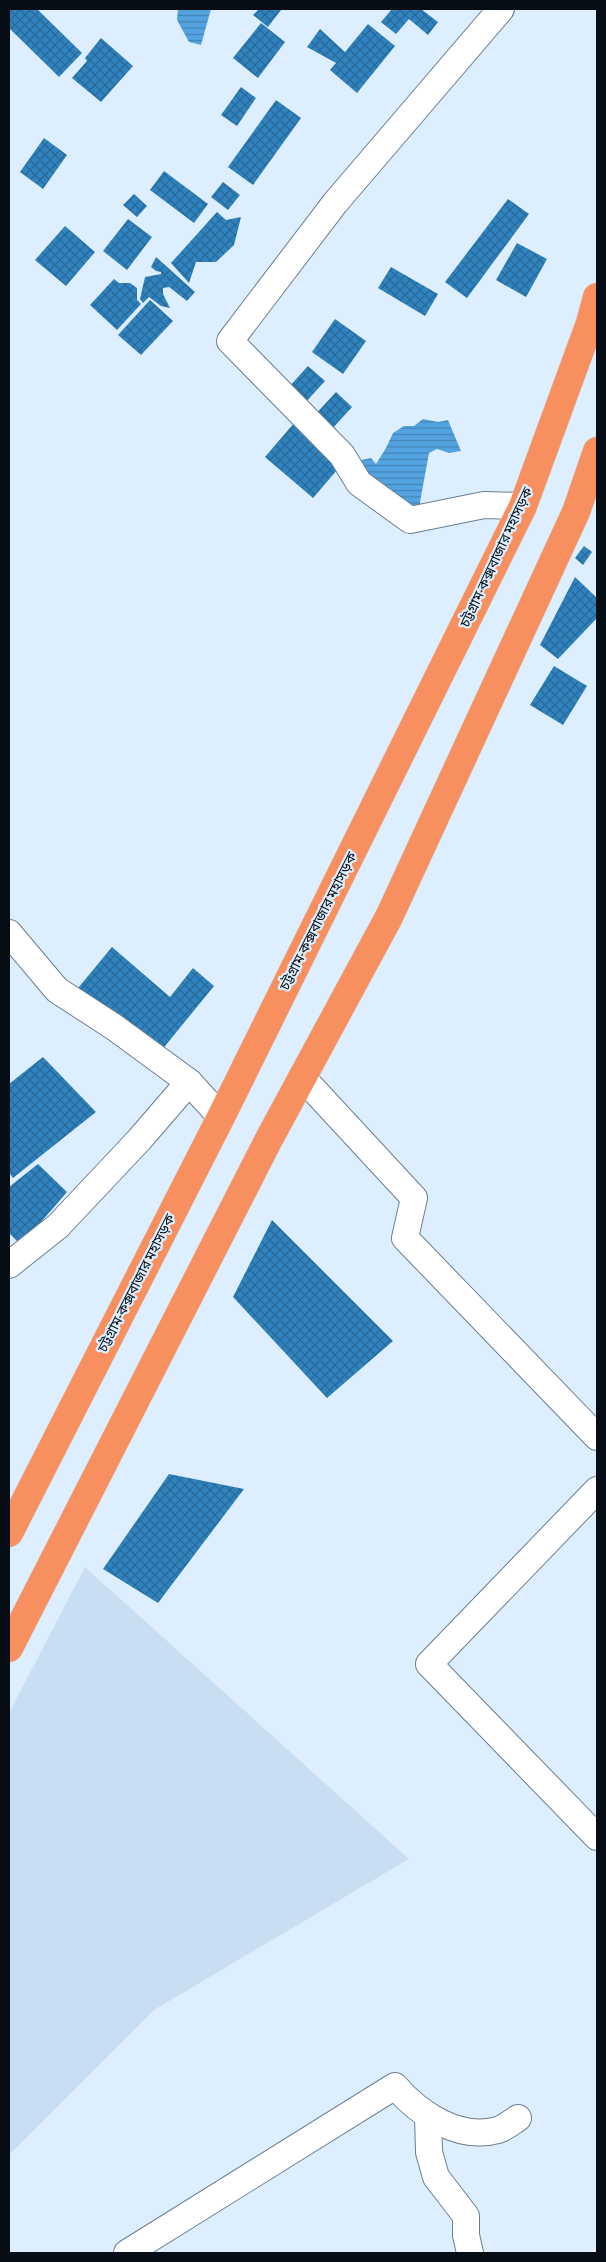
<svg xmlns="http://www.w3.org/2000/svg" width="606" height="2262" viewBox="0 0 606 2262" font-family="'Asap Condensed','Noto Sans Bengali',sans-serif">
  <defs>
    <pattern id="water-rules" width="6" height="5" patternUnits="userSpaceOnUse" patternTransform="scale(1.25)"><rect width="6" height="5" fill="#53a3e0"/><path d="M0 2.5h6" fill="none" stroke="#4383b4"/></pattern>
    <pattern id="building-cross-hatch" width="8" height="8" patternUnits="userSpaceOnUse" patternTransform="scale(1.25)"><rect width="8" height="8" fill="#3083be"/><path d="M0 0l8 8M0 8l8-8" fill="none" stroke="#276a99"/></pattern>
  </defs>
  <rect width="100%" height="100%" fill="#ddefff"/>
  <path fill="#c8dff3" d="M 85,1567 L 409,1859 L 154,2010 L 9,2155 L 9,1713 Z"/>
  <g fill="url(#water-rules)">
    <path d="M 178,9 L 211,9 L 201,45 L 189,42 L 177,20 Z"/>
    <path d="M 423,419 L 438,422 L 448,420 L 461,451 L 449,453 L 437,449 L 429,453 L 420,502 L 422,511 L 405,512 L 352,462 L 371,458 L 376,464 L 386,448 L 393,433 L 404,426 L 414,426 Z"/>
  </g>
  <g fill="url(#building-cross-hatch)">
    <path d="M 9,9 L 37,9 L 82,53 L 59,77 L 9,28 Z"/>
    <path d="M 259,9 L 279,9 L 281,10 L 268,27 L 253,15 Z"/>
    <path d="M 392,9 L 421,9 L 438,22 L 428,35 L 409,19 L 396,34 L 381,22 Z"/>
    <path d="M 261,23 L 285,42 L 258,78 L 233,58 Z"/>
    <path d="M 368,24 L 395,46 L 357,93 L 330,70 L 336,63 L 307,47 L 320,29 L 345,52 Z"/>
    <path d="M 101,38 L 133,66 L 101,102 L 72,78 L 87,61 L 85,58 Z"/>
    <path d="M 241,87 L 256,98 L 237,126 L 221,115 Z"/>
    <path d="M 276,100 L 301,118 L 253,185 L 228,167 Z"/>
    <path d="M 44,138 L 67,155 L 43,189 L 20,172 Z"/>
    <path d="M 164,171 L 208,204 L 194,223 L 150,190 Z"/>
    <path d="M 223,182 L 240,195 L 228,210 L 211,197 Z"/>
    <path d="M 134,194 L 147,206 L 137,217 L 123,205 Z"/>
    <path d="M 508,199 L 529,214 L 467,298 L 445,282 Z"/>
    <path d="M 217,212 L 226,220 L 241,217 L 234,245 L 216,262 L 196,262 L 189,283 L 171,263 Z"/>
    <path d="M 128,219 L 152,237 L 127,270 L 103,251 Z"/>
    <path d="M 65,226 L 95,252 L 66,286 L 35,260 Z"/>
    <path d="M 517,243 L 547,259 L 526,297 L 496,280 Z"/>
    <path d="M 156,257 L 195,292 L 187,301 L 169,287 L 163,288 L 163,294 L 170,308 L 161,306 L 149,297 L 143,303 L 140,299 L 145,277 L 161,274 L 161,272 L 156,271 L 151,267 Z"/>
    <path d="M 391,267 L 438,294 L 425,316 L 378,288 Z"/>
    <path d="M 114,279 L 119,283 L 130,283 L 137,288 L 137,300 L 141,304 L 117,330 L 90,305 Z"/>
    <path d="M 150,300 L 173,321 L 141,355 L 118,335 Z"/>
    <path d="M 335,319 L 366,341 L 343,374 L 312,352 Z"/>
    <path d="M 308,366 L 325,381 L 305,403 L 288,388 Z"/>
    <path d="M 336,392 L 352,407 L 330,431 L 313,417 Z"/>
    <path d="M 295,422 L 343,463 L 313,498 L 265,457 Z"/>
    <path d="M 584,546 L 592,552 L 583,565 L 575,558 Z"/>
    <path d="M 575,577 L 597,598 L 597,618 L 558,659 L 540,645 Z"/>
    <path d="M 554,666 L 587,686 L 563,725 L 530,705 Z"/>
    <path d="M 112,947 L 170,997 L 193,968 L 214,986 L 161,1051 L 74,993 Z"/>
    <path d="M 43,1057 L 96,1112 L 13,1178 L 9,1173 L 9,1084 Z"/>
    <path d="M 38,1164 L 67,1192 L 21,1245 L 9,1233 L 9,1187 Z"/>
    <path d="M 272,1220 L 393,1341 L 327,1398 L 233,1297 Z"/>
    <path d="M 169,1474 L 244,1489 L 158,1603 L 103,1569 Z"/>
  </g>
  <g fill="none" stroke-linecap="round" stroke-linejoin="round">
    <defs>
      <g id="street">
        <path d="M 501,9 L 335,203 L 230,341 L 342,455 L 359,483 L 410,520 L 484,505 L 523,506"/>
        <path d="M 9,933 L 57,990 L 114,1027 L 189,1082 L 221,1117"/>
        <path d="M 302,1077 L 414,1198 L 405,1238 L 597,1437"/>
        <path d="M 9,1265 L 58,1226 L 139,1140 L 189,1082"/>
        <path d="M 597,1490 L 429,1664 L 597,1837"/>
        <path d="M 428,2115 L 429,2152 L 436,2177 L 466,2216 L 466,2235 L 470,2253"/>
        <path d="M 127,2253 L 395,2086 C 419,2114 459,2141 498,2130 C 505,2128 512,2122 518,2118"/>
      </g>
      <g id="highway">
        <path d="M 9,1533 L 221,1117 L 523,506 L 590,323 L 597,297"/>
        <path d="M 9,1648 L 269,1139 L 389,917 L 576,512 L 597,451"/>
      </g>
    </defs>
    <use href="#street" stroke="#6a7f90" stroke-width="28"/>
    <use href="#highway" stroke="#d2d3d5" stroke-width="29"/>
    <use href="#street" stroke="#fff" stroke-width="26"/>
    <use href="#highway" stroke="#f88f5f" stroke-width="28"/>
  </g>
  <g text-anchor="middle" stroke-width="4.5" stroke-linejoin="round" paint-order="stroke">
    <g font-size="14" fill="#060d14" stroke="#ddefff">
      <text transform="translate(496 557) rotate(-65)" y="5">চট্টগ্রাম-কক্সবাজার মহাসড়ক</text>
      <text transform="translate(318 921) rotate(-63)" y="5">চট্টগ্রাম-কক্সবাজার মহাসড়ক</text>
      <text transform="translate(136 1283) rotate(-63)" y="5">চট্টগ্রাম-কক্সবাজার মহাসড়ক</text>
    </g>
  </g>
  <rect width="606" height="2262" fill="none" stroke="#060d14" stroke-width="20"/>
</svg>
